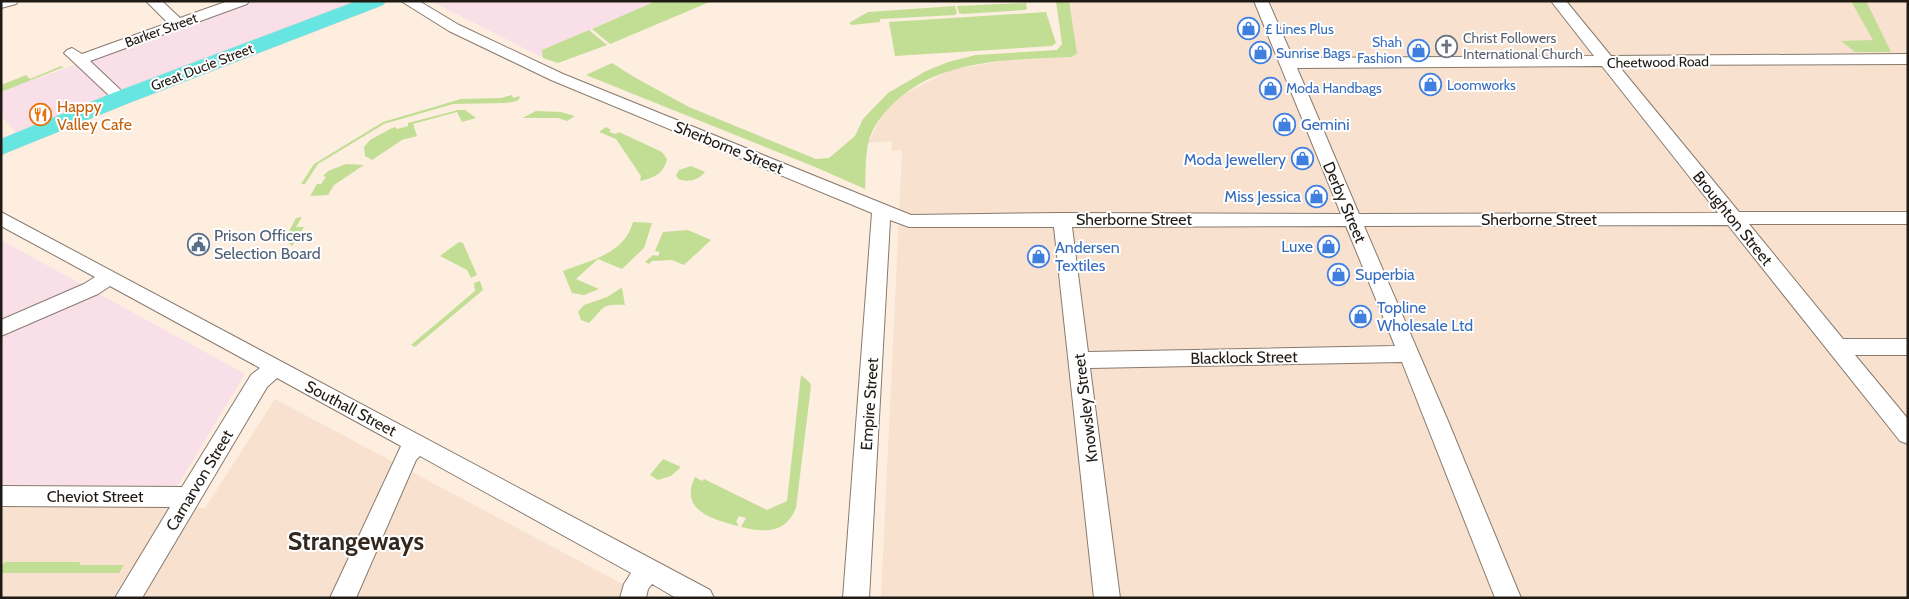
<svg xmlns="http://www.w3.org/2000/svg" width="1909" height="599" viewBox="0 0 1909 599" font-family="Cabin,sans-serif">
  <rect width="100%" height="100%" fill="#feeee0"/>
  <g fill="#f9dfe7">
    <path d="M 254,1 L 362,1 L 17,134 L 1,116 L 1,91 Z"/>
    <path d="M 431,1 L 656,1 L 543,50 L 543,58 Z"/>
    <path d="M 1,240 L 245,374 L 177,487 L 1,487 Z"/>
  </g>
  <g fill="#f8e2cf">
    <path d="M 1069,1 L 1908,1 L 1908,598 L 881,598 L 902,150 L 891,151 L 892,141 L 868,143 L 882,115 L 900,96 L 951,70 L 1009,60 L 1072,57 Z"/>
    <path d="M 275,399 L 649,598 L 1,598 L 1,505 L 205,508 Z"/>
  </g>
  <g fill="#c1de94">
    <path d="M 656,1 L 712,1 L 610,44 L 592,29 Z"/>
    <path d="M 1056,1 L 1069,1 L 1077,53 L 1072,57 C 1009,60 936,58 889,108 C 880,117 871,130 868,144 C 865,158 866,175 865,189 L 820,169 L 586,75 L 612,63 L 634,77 L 689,107 L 816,159 L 829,158 L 855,136 L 863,119 L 888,93 L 926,71 L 948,62 L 976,55 L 1057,50 L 1062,44 Z"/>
    <path d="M 1851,1 L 1866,1 L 1891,52 L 1855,52 L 1841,41 L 1873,40 Z"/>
    <path d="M 1026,3 L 1027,9 L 1025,10 L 963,14 L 959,13 L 957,6 Z"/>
    <path d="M 955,6 L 957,13 L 955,15 L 880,19 L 880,22 L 852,25 L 849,23 L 868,12 Z"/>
    <path d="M 1046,12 L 1056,43 L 1052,46 L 895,56 L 889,22 Z"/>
    <path d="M 589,30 L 607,45 L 558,63 L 543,58 L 542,50 Z"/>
    <path d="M 61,66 L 64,67 L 1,92 L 1,85 L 26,75 L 30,79 Z"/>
    <path d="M 512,95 L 513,98 L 519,96 L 520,98 L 517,101 L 506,103 L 453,104 L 384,124 L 318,164 L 305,184 L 301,184 L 314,164 L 383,122 L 461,99 L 501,98 Z"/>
    <path d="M 458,110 L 465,110 L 476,118 L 462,122 L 457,112 L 413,124 L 417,136 L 402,140 L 372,160 L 365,156 L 364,147 L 370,140 L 390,129 L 395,127 L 397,129 L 408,126 L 408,123 Z"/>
    <path d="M 536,111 L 561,112 L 575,116 L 567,121 L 558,118 L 522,118 Z"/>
    <path d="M 606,127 L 611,130 L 609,132 L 616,134 L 619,132 L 662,152 L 667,159 C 664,174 653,178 640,181 L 641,176 L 616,139 L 599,132 Z"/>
    <path d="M 346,164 L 364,165 L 334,185 L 328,195 L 310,196 L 317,184 L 321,184 L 326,177 L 323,176 L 328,171 Z"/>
    <path d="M 691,166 L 705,172 C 698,180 689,183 678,179 L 676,175 L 679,170 Z"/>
    <path d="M 302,217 L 296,227 L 304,227 L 292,246 L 285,239 L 296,218 Z"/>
    <path d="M 633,222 L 652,223 L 644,248 L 622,269 L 598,259 L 576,279 L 599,289 L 584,295 L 572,293 L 563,271 C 590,260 624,255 633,222 Z"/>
    <path d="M 688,230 L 711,240 L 684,265 L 672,260 L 652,261 L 649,264 L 645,262 L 653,255 L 658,256 L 660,252 L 655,251 L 663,232 Z"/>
    <path d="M 459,242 L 463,243 L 477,275 L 471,278 L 467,270 L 440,256 Z"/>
    <path d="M 480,281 L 483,290 L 415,347 L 411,345 L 475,291 L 474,283 Z"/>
    <path d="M 621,288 L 622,288 L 625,305 C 599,304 605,308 589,323 L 581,320 L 578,312 L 584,305 L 607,297 Z"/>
    <path d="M 801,375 L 810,383 L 811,386 L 796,508 C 786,533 765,533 741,527 L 746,518 L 739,516 L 736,522 L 738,524 L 738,526 C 711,519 679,510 695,477 L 702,481 L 704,479 L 767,510 L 787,501 Z"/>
    <path d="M 663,459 L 681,467 L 671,476 L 658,480 L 650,475 Z"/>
    <path d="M 5,562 L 81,562 L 79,565 L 124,565 L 119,573 L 1,573 L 1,567 Z"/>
  </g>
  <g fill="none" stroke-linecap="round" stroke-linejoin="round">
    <defs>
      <g id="minor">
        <path d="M 1,1 L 18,1 L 16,4 L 1,8 Z"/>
        <path d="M 146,1 L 162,1 L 180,18 L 228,1 L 249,1 L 247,4 L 90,61 L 129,98 L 127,101 L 115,101 L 64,53 L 67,50 L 72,48 L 82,54 L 168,23 Z"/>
        <path d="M 401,1 L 419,1 L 459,25 L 563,74 L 911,215 L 1062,213 L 1341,214 L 1254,1 L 1268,1 L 1293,58 L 1594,56 L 1551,1 L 1566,1 L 1611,56 L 1908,54 L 1908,64 L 1618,65 L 1739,212 L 1908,212 L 1908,224 L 1749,224 L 1843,339 L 1908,339 L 1908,355 L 1855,355 L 1908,419 L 1908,444 L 1900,441 L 1728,225 L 1364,226 L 1448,421 L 1521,598 L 1495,598 L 1402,362 L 1090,368 L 1120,598 L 1094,598 L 1054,227 L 909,227 L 890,220 L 869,598 L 843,598 L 872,213 L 551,80 L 449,31 ZM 1602,66 L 1718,213 L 1359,214 L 1297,68 ZM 1346,226 L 1395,346 L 1088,352 L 1072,227 Z"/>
        <path d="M 1,212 L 710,590 L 714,598 L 676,598 L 652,584 L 648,589 L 646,598 L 620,598 L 624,584 L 631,573 L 420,456 L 416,460 L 356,598 L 330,598 L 401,446 L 277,378 L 267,387 L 142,598 L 115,598 L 170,507 L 1,506 L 1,486 L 182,487 L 251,375 L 260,368 L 110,286 L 98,294 L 1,336 L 1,320 L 84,284 L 95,277 L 1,226 Z"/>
      </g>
      <path id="highway" d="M 357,1 L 386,1 L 383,5 L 129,103 L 1,155 L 1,139 L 113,93 Z"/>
    </defs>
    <use href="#minor" stroke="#887a6e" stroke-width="2"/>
    <use href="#highway" stroke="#d7d6d5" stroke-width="1"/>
    <use href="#minor" fill="#fff" fill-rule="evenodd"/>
    <use href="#highway" fill="#67e6e1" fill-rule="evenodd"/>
  </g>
  <defs>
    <symbol id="shop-ring" viewBox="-11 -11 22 22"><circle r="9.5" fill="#fff" stroke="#3f7fe0" stroke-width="1.5"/><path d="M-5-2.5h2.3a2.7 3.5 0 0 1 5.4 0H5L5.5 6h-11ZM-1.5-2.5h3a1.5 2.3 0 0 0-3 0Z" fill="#3f7fe0"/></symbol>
    <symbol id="church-ring" viewBox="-11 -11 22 22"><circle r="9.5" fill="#fff" stroke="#6b7280" stroke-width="1.5"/><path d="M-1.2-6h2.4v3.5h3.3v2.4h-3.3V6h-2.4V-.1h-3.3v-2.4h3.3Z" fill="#6b7280"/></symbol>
    <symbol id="restaurant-ring" viewBox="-11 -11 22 22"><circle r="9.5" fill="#fff" stroke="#e8710a" stroke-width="1.5"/><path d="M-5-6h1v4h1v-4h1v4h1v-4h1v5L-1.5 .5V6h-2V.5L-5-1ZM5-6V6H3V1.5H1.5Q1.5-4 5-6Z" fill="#e8710a"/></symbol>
    <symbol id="civic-ring" viewBox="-11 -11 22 22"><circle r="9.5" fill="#fff" stroke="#5c6f8a" stroke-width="1.5"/><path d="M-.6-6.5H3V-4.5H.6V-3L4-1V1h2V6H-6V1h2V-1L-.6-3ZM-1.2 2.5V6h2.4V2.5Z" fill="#5c6f8a"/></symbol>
  </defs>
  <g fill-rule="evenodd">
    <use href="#shop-ring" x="1236" y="16" width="25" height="25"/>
    <use href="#church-ring" x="1434" y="34" width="25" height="25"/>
    <use href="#shop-ring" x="1406" y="38" width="25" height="25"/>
    <use href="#shop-ring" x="1248" y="40" width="25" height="25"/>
    <use href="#shop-ring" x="1418" y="72" width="25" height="25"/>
    <use href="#shop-ring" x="1258" y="76" width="25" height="25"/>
    <use href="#restaurant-ring" x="28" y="102" width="25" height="25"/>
    <use href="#shop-ring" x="1272" y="112" width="25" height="25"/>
    <use href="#shop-ring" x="1290" y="146" width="25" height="25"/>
    <use href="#shop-ring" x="1304" y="184" width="25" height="25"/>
    <use href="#civic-ring" x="186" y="232" width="25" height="25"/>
    <use href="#shop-ring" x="1316" y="234" width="25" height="25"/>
    <use href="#shop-ring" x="1026" y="244" width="25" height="25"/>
    <use href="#shop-ring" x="1326" y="262" width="25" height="25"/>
    <use href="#shop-ring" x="1348" y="304" width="25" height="25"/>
  </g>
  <g text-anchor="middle" stroke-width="4" stroke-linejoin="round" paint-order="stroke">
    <g font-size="14" fill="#366cbe" stroke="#fff" text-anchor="start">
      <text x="1265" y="34">£ Lines Plus</text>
      <text x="1402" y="47" text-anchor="end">Shah<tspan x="1402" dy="16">Fashion</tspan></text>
      <text x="1276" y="58">Sunrise Bags</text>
      <text x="1447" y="90">Loomworks</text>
      <text x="1286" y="93">Moda Handbags</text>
    </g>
    <g font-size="14" fill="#201a15" stroke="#fff">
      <text transform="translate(161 30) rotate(-20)" y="5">Barker Street</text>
      <text transform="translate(1658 62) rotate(-1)" y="5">Cheetwood Road</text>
      <text transform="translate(202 67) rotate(-21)" y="5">Great Ducie Street</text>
    </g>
    <g font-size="14" fill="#5b616d" stroke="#fff" text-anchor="start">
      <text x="1463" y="43">Christ Followers<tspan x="1463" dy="16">International Church</tspan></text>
    </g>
    <g font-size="16" fill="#c56008" stroke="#fff" text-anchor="start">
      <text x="57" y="112">Happy<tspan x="57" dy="18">Valley Cafe</tspan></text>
    </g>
    <g font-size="16" fill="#366cbe" stroke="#fff" text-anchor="start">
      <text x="1301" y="130">Gemini</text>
      <text x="1286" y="165" text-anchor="end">Moda Jewellery</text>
      <text x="1301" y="202" text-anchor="end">Miss Jessica</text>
      <text x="1313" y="252" text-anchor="end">Luxe</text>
      <text x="1055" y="253">Andersen<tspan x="1055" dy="18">Textiles</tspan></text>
      <text x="1355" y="280">Superbia</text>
      <text x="1377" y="313">Topline<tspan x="1377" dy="18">Wholesale Ltd</tspan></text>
    </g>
    <g font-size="16" fill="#201a15" stroke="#fff">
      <text transform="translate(729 147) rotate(22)" y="6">Sherborne Street</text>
      <text transform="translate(1345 202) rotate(67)" y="6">Derby Street</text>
      <text transform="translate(1733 218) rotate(51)" y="6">Broughton Street</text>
      <text x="1134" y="225">Sherborne Street</text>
      <text x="1539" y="225">Sherborne Street</text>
      <text transform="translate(1244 357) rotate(-1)" y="6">Blacklock Street</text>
      <text transform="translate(869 404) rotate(-86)" y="6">Empire Street</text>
      <text transform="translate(351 408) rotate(28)" y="6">Southall Street</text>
      <text transform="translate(1085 408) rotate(-97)" y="6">Knowsley Street</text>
      <text transform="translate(199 480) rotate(-59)" y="6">Carnarvon Street</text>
      <text x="95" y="502">Cheviot Street</text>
    </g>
    <g font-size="16" fill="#4e5e75" stroke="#fff" text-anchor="start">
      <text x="214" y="241">Prison Officers<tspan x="214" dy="18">Selection Board</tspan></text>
    </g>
    <g font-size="25" font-weight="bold" fill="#34281e" stroke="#fff">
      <text x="356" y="550">Strangeways</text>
    </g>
  </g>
  <rect width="1909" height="599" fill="none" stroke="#201a15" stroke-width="5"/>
</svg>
